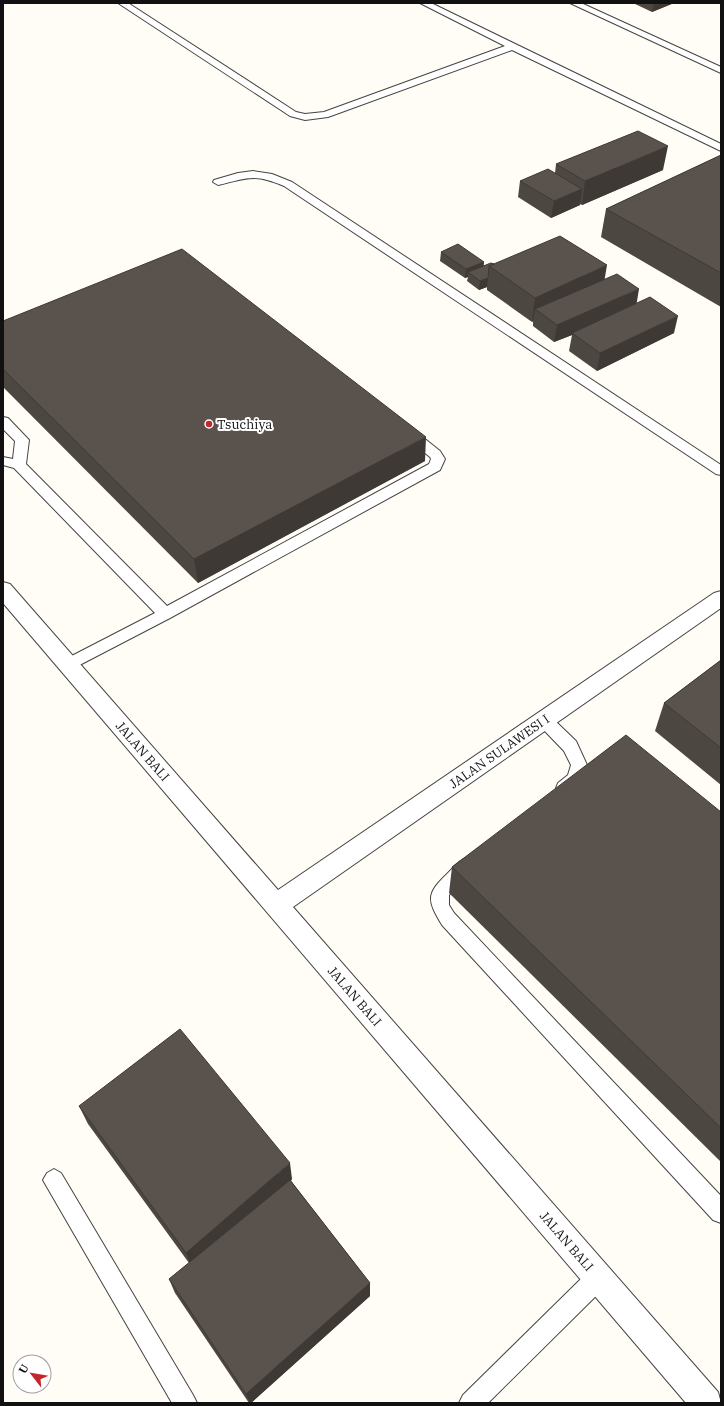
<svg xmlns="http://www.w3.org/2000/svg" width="724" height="1406" viewBox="0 0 724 1406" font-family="'IBM Plex Serif',serif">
  <rect width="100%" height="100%" fill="#fffdf5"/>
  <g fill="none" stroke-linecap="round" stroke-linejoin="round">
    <defs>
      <g id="lane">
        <path d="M 118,3 L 128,3 L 296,112 L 305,114 L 324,112 L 505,46 L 420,3 L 431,3 L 721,144 L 721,151 L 512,50 L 328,117 L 305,120 L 290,116 Z"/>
        <path d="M 570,3 L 581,3 L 721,67 L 721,73 Z"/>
        <path d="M 253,171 L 272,174 L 292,182 L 721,465 L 721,475 L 716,474 L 284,186 C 254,173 248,178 218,185 L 213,182 L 214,180 L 238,173 Z"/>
        <path d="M 3,417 L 8,418 L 29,440 L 26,464 L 167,606 L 429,464 L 431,459 L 430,457 L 405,437 L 403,434 L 405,431 L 410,430 L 415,431 L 440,451 L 445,459 L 440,470 L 170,618 L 68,671 L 62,669 L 60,665 L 62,661 L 155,613 L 14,468 L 3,465 L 3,457 L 13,459 L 15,441 L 3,429 Z"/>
        <path d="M 544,714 L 550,716 L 576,741 L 587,765 C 584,779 576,799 558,793 L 556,788 L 558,783 L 568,775 L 571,765 L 564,751 L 538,724 L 536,720 L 538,716 Z"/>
        <path d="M 466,858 L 472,861 L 475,866 L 472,871 L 449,895 L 449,905 L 454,913 L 721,1196 L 721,1223 L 713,1220 L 442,925 C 427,900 426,894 447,874 C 453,868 458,861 466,858 Z"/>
        <path d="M 54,1169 L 61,1173 L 193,1395 L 197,1403 L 172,1403 L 47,1187 L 43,1180 L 47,1173 Z"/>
        <path d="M 598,1267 L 606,1270 L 609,1278 L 606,1286 L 488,1403 L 459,1403 L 463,1395 L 590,1270 Z"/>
      </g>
      <path id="street" d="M 3,582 L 10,584 L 278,890 L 714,593 L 721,591 L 721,608 L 293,907 L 718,1392 L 721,1403 L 686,1403 L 3,603 Z"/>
    </defs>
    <use href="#lane" stroke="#444" stroke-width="2"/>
    <use href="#street" stroke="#444" stroke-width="2"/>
    <use href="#lane" fill="#fff" fill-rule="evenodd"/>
    <use href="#street" fill="#fff" fill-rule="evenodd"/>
  </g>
  <g fill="#4d4742">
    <path d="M 633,3 L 674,3 L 652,12 Z"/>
    <path d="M 721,155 L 721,307 L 601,237 L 606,209 Z"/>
    <path d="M 556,164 L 663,170 L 582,205 L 580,204 L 580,205 L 551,218 L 518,197 L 520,181 L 555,173 Z"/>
    <path d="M 441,252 L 484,262 L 483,266 L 494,264 L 604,279 L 674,333 L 597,371 L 569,351 L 572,335 L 554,342 L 533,326 L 533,321 L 532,322 L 487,290 L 487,287 L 479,290 L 467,281 L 468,277 L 465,278 L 440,261 Z"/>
    <path d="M 3,321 L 425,461 L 198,583 L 3,387 Z"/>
    <path d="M 721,660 L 721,785 L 655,731 L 664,703 Z"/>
    <path d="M 721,812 L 721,1162 L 449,893 L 452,867 Z"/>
    <path d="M 79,1106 L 292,1179 L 291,1181 L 370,1283 L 370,1296 L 251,1403 L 249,1403 L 175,1293 L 169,1279 L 189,1263 L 88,1124 Z"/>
  </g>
  <g fill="#3f3936">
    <path d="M 654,3 L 674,3 L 652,12 Z"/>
    <path d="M 668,146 L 663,170 L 582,205 L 585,181 Z"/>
    <path d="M 582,189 L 580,205 L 551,218 L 554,201 Z"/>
    <path d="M 484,262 L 483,271 L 468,272 L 468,277 L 465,278 L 466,269 Z"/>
    <path d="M 607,265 L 603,289 L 535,309 L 533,321 L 532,322 L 535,298 Z"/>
    <path d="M 488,278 L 487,287 L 479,290 L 480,281 Z"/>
    <path d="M 639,289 L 636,307 L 572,333 L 572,335 L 554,342 L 557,325 Z"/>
    <path d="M 678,316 L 674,333 L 597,371 L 600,353 Z"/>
    <path d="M 426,437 L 425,461 L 198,583 L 194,559 Z"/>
    <path d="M 290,1163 L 292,1179 L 192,1267 L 186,1253 Z"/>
    <path d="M 370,1283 L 370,1296 L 251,1403 L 250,1403 L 246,1394 Z"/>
  </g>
  <g fill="#5a524d" stroke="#3f3936">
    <path d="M 638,131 L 668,146 L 585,181 L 556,164 Z"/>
    <path d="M 721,155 L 721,273 L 606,209 Z"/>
    <path d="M 548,169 L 582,189 L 554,201 L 520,181 Z"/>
    <path d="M 560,236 L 607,265 L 535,298 L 489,266 Z"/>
    <path d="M 458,244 L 484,262 L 466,269 L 441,252 Z"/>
    <path d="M 182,249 L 426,437 L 194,559 L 3,369 L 3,321 Z"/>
    <path d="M 491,263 L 494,264 L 489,266 L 488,278 L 480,281 L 468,272 Z"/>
    <path d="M 617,274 L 639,289 L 557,325 L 535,309 Z"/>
    <path d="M 650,297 L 678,316 L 600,353 L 572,333 Z"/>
    <path d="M 721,660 L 721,748 L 664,703 Z"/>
    <path d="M 626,735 L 721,812 L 721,1128 L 452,867 Z"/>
    <path d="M 180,1029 L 290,1163 L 186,1253 L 79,1106 Z"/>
    <path d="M 290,1180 L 370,1283 L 246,1394 L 169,1279 Z"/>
  </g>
  <circle fill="#c4262e" stroke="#fff" stroke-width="1.5" cx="209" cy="424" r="4"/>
  <g text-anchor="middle" stroke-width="4" stroke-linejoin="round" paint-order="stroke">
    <g font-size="13" fill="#111" stroke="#fff" text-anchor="start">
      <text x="217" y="429">Tsuchiya</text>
    </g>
    <g font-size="13" fill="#111" stroke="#fff">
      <text transform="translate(143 751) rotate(49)" y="5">JALAN BALI</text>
      <text transform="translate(499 751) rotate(-35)" y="5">JALAN SULAWESI I</text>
      <text transform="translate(355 996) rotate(49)" y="5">JALAN BALI</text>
      <text transform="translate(567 1241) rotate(49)" y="5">JALAN BALI</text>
    </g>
  </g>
  <rect width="724" height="1406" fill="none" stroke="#111111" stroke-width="8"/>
  <g transform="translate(32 1374) rotate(301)"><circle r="19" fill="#ffffff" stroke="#a0a0a0"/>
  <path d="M0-3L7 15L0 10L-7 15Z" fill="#c4262e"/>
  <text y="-6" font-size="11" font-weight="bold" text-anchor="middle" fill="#111111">U</text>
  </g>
</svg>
